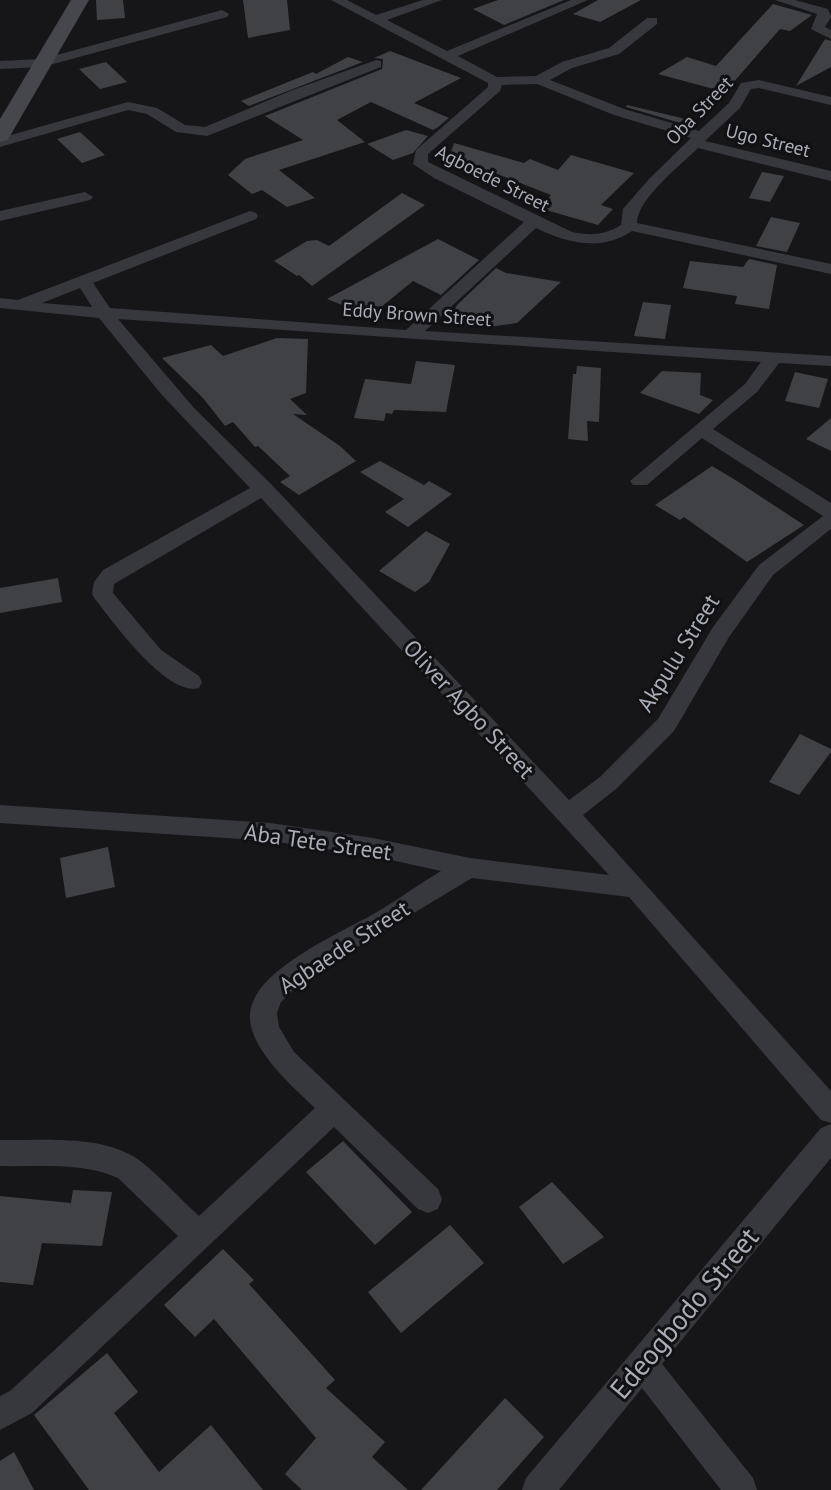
<svg xmlns="http://www.w3.org/2000/svg" width="831" height="1490" viewBox="0 0 831 1490" font-family="'PT Sans',sans-serif">
  <rect width="100%" height="100%" fill="#161618"/>
  <g fill="#404145">
    <path d="M 96,0 L 123,0 L 125,18 L 97,20 Z"/>
    <path d="M 243,0 L 287,0 L 290,30 L 248,38 Z"/>
    <path d="M 498,0 L 564,0 L 504,25 L 473,9 Z"/>
    <path d="M 598,0 L 641,0 L 600,22 L 573,14 Z"/>
    <path d="M 773,4 L 812,15 L 790,31 L 780,29 L 725,92 L 658,74 L 687,57 L 716,66 Z"/>
    <path d="M 825,39 L 831,41 L 831,67 L 796,86 Z"/>
    <path d="M 390,51 L 461,78 L 414,103 L 449,118 L 438,127 L 433,130 L 371,102 L 337,120 L 365,142 L 279,170 L 315,198 L 287,207 L 262,190 L 252,194 L 228,175 L 245,159 L 303,140 L 265,116 L 382,69 L 383,59 L 374,58 Z"/>
    <path d="M 348,57 L 363,62 L 249,106 L 241,101 L 313,72 L 316,74 Z"/>
    <path d="M 106,62 L 127,82 L 100,89 L 79,69 Z"/>
    <path d="M 627,105 L 698,122 L 694,127 L 626,107 Z"/>
    <path d="M 406,130 L 428,136 L 413,153 L 393,160 L 367,144 Z"/>
    <path d="M 80,132 L 105,155 L 82,163 L 57,139 Z"/>
    <path d="M 454,143 L 524,163 L 530,159 L 558,170 L 571,155 L 634,173 L 601,205 L 613,209 L 598,225 L 539,208 L 551,195 L 484,169 L 481,171 L 450,162 L 457,158 L 450,155 Z"/>
    <path d="M 762,172 L 784,176 L 770,202 L 749,198 Z"/>
    <path d="M 402,193 L 425,205 L 312,286 L 299,275 L 297,276 L 274,261 L 307,241 L 317,240 L 329,246 Z"/>
    <path d="M 771,217 L 800,223 L 787,252 L 756,246 Z"/>
    <path d="M 438,239 L 479,260 L 441,295 L 413,281 L 370,316 L 327,299 Z"/>
    <path d="M 749,259 L 777,265 L 769,309 L 735,304 L 737,296 L 683,288 L 690,261 L 743,267 Z"/>
    <path d="M 496,268 L 506,273 L 561,282 L 517,323 L 488,327 L 474,321 L 467,327 L 451,317 L 457,305 Z"/>
    <path d="M 643,302 L 671,305 L 665,339 L 634,336 Z"/>
    <path d="M 277,338 L 308,339 L 306,393 L 290,399 L 307,415 L 293,414 L 340,446 L 356,461 L 299,495 L 280,482 L 290,476 L 258,446 L 255,447 L 233,422 L 225,426 L 203,398 L 162,358 L 211,345 L 223,356 Z"/>
    <path d="M 416,361 L 455,365 L 446,412 L 394,410 L 392,414 L 386,413 L 384,421 L 354,418 L 365,379 L 411,384 Z"/>
    <path d="M 577,366 L 601,368 L 599,422 L 587,421 L 588,441 L 568,439 L 573,374 L 576,374 Z"/>
    <path d="M 662,371 L 701,373 L 700,395 L 713,400 L 699,414 L 640,393 Z"/>
    <path d="M 795,372 L 828,379 L 819,408 L 785,401 Z"/>
    <path d="M 831,418 L 831,451 L 806,439 Z"/>
    <path d="M 380,461 L 424,485 L 429,481 L 452,494 L 408,527 L 385,512 L 404,499 L 360,472 Z"/>
    <path d="M 712,466 L 737,481 L 804,525 L 747,562 L 684,517 L 680,520 L 655,505 Z"/>
    <path d="M 426,531 L 450,544 L 429,582 L 415,592 L 379,571 Z"/>
    <path d="M 58,578 L 62,602 L 0,613 L 0,588 Z"/>
    <path d="M 800,734 L 831,749 L 831,752 L 799,795 L 769,782 Z"/>
    <path d="M 108,847 L 115,887 L 66,898 L 60,858 Z"/>
    <path d="M 343,1141 L 412,1212 L 375,1245 L 306,1172 Z"/>
    <path d="M 552,1182 L 604,1237 L 563,1264 L 519,1207 Z"/>
    <path d="M 73,1190 L 112,1192 L 102,1246 L 42,1243 L 33,1285 L 0,1282 L 0,1196 L 71,1203 Z"/>
    <path d="M 450,1225 L 484,1263 L 401,1333 L 368,1292 Z"/>
    <path d="M 223,1249 L 254,1280 L 249,1284 L 335,1380 L 326,1388 L 385,1442 L 372,1457 L 408,1490 L 302,1490 L 285,1474 L 316,1438 L 214,1319 L 195,1337 L 164,1305 Z"/>
    <path d="M 107,1353 L 138,1392 L 114,1413 L 159,1472 L 211,1425 L 263,1490 L 89,1490 L 34,1415 Z"/>
    <path d="M 505,1398 L 544,1437 L 497,1490 L 421,1490 Z"/>
    <path d="M 14,1452 L 34,1490 L 0,1490 L 0,1461 Z"/>
  </g>
  <g fill="none" stroke-linecap="round" stroke-linejoin="round">
    <g fill="#37383d" fill-rule="evenodd">
      <path d="M 331,0 L 347,0 L 376,15 L 423,0 L 442,0 L 387,20 L 447,51 L 571,0 L 588,0 L 458,56 L 497,77 L 536,76 L 562,62 L 609,48 L 647,18 L 657,18 L 657,24 L 619,54 L 572,68 L 550,80 L 624,109 L 699,131 L 729,103 L 741,83 L 759,80 L 831,97 L 831,105 L 759,88 L 751,89 L 740,108 L 705,141 L 831,171 L 831,181 L 698,148 C 681,165 637,199 637,223 L 831,264 L 831,274 L 632,231 C 601,252 567,243 536,228 L 425,331 L 831,356 L 831,366 L 779,363 L 757,392 L 713,429 L 831,503 L 831,529 L 773,575 L 729,637 L 674,731 L 616,789 L 583,815 L 831,1091 L 831,1123 L 821,1120 L 629,897 L 472,878 L 324,967 L 293,990 L 281,1002 L 277,1013 L 279,1027 L 294,1052 L 438,1189 L 442,1199 L 438,1209 L 428,1213 L 418,1209 L 334,1127 L 32,1413 L 0,1430 L 0,1396 L 10,1391 L 178,1236 L 118,1178 C 83,1162 38,1167 0,1166 L 0,1140 C 43,1141 102,1134 139,1160 C 160,1176 179,1198 199,1216 L 315,1108 C 293,1087 247,1048 250,1013 C 254,969 343,932 377,912 C 399,899 419,884 441,871 L 373,856 L 270,841 L 0,823 L 0,805 L 270,823 L 373,838 L 470,858 L 609,875 L 261,498 L 114,584 L 113,593 L 161,650 L 199,676 L 202,682 L 199,688 C 167,697 113,622 95,599 L 92,594 L 94,582 L 103,570 L 250,488 L 161,394 L 99,318 L 0,308 L 0,298 L 18,300 L 250,211 L 256,213 L 258,216 L 256,219 L 93,283 L 110,308 L 406,330 L 524,222 L 434,178 L 413,164 L 416,150 L 488,87 L 488,83 ZM 537,84 L 614,115 L 691,138 L 649,179 L 623,209 L 621,225 C 605,235 590,236 572,232 L 428,162 L 428,154 L 500,91 L 502,85 ZM 80,288 L 92,307 L 42,303 ZM 118,319 L 761,362 L 745,384 L 630,481 L 633,485 L 647,485 L 702,438 L 823,516 L 759,565 L 713,627 L 658,719 L 600,777 L 569,800 L 271,484 L 195,409 Z"/>
      <path d="M 775,0 L 795,0 L 828,9 L 831,17 L 825,27 L 831,30 L 831,39 L 811,29 L 817,14 Z"/>
      <path d="M 222,10 L 229,14 L 227,17 L 42,67 L 0,69 L 0,61 L 42,59 Z"/>
      <path d="M 376,60 L 381,61 L 381,67 L 207,136 L 176,132 L 147,114 L 128,110 L 0,147 L 0,138 L 128,102 L 157,108 L 185,125 L 205,127 L 290,91 Z"/>
      <path d="M 85,192 L 93,197 L 90,200 L 0,221 L 0,211 Z"/>
      <path d="M 831,1124 L 831,1158 L 662,1364 L 753,1478 L 757,1490 L 721,1490 L 642,1388 L 559,1490 L 522,1490 L 526,1478 L 821,1128 Z"/>
    </g>
    <path fill="#45474d" fill-rule="evenodd" d="M 71,0 L 89,0 L 10,136 L 7,140 L 0,142 L 0,119 Z"/>
  </g>
  <g text-anchor="middle" stroke-width="6" stroke-linejoin="round" paint-order="stroke">
    <g font-size="19" fill="#a8adb8" stroke="#111113">
      <text transform="translate(699 110) rotate(-46)" y="7">Oba Street</text>
      <text transform="translate(768 140) rotate(14)" y="7">Ugo Street</text>
      <text transform="translate(493 178) rotate(27)" y="7">Agboede Street</text>
      <text transform="translate(417 314) rotate(4)" y="7">Eddy Brown Street</text>
    </g>
    <g font-size="23" fill="#a8adb8" stroke="#111113">
      <text transform="translate(678 653) rotate(-58)" y="8">Akpulu Street</text>
      <text transform="translate(469 709) rotate(47)" y="8">Oliver Agbo Street</text>
      <text transform="translate(318 842) rotate(8)" y="8">Aba Tete Street</text>
      <text transform="translate(344 947) rotate(-33)" y="8">Agbaede Street</text>
    </g>
    <g font-size="28" fill="#a8adb8" stroke="#111113">
      <text transform="translate(684 1313) rotate(-50)" y="10">Edeogbodo Street</text>
    </g>
  </g>
</svg>
